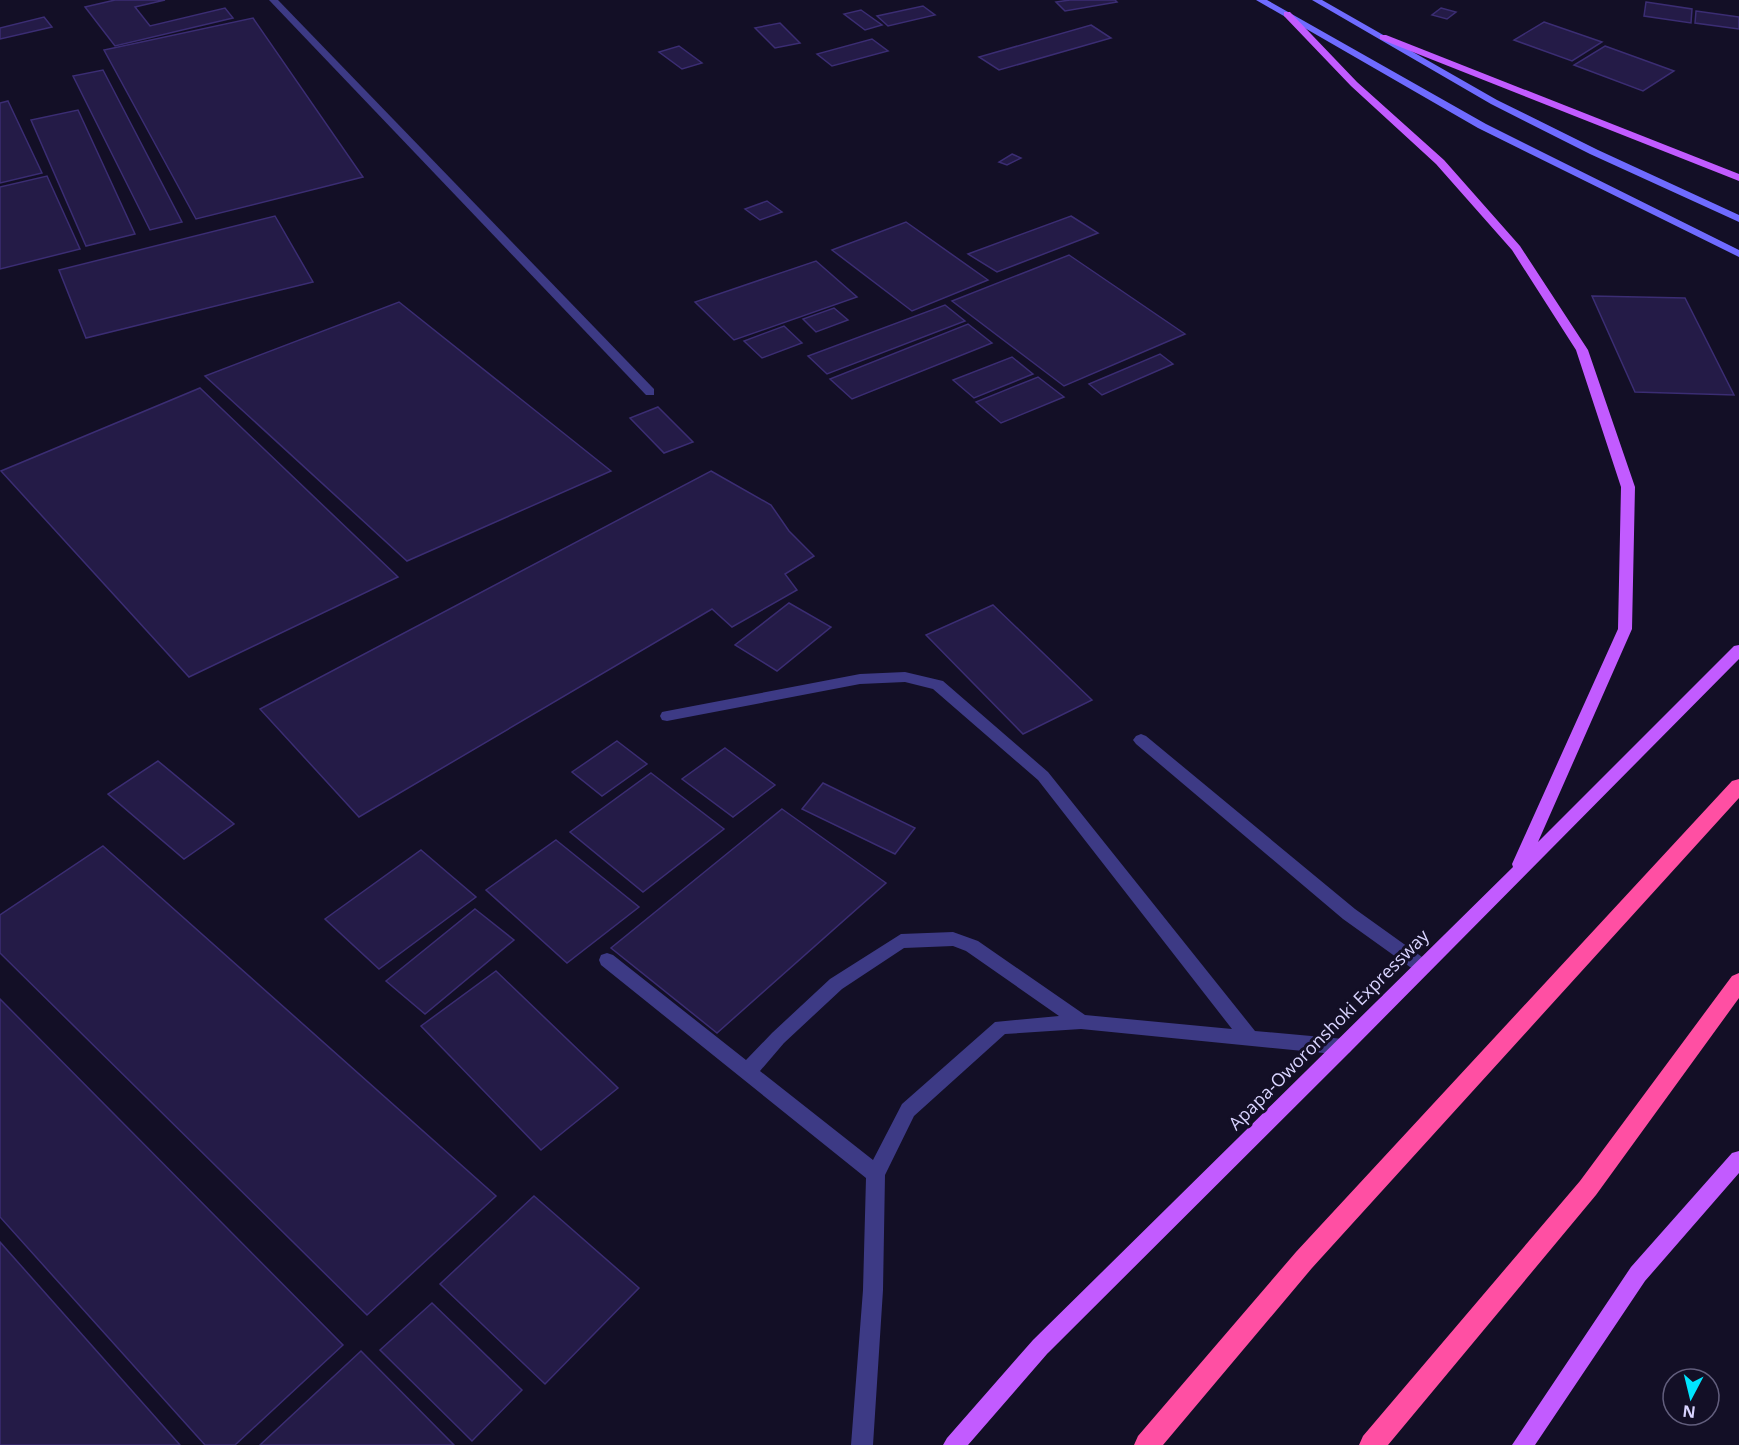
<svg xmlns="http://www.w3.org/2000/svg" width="1739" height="1445" viewBox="0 0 1739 1445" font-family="'Open Sans',sans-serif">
  <rect width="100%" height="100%" fill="#130f26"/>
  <g fill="#241b47" stroke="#3b2d73" stroke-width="1.5">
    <path d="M 115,0 L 165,0 L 135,7 L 150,26 L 225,8 L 233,18 L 115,46 L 85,7 Z"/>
    <path d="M 1070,0 L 1115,0 L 1117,2 L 1065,11 L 1056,2 Z"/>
    <path d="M 1646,2 L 1692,9 L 1691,23 L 1644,16 Z"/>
    <path d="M 923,6 L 935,15 L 888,26 L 877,16 Z"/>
    <path d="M 1441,8 L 1456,12 L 1447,19 L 1432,15 Z"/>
    <path d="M 861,10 L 882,25 L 865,30 L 844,14 Z"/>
    <path d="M 1696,11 L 1739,17 L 1739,29 L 1695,23 Z"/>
    <path d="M 44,17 L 52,27 L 0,39 L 0,28 Z"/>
    <path d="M 253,18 L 363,177 L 196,219 L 104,50 Z"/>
    <path d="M 1544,22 L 1602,42 L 1572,61 L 1514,40 Z"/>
    <path d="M 780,23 L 800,43 L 775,48 L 755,28 Z"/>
    <path d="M 1091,25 L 1111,38 L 999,70 L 979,57 Z"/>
    <path d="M 872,39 L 888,51 L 832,66 L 817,54 Z"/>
    <path d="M 679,46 L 702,63 L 682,69 L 659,52 Z"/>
    <path d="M 1605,46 L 1674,71 L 1643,91 L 1574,65 Z"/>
    <path d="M 103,70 L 182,222 L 150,230 L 73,76 Z"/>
    <path d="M 8,101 L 42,173 L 0,183 L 0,103 Z"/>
    <path d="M 78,110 L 135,234 L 86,246 L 31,120 Z"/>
    <path d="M 1012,154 L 1021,158 L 1007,165 L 999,162 Z"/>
    <path d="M 47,176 L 80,249 L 0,269 L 0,187 Z"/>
    <path d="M 767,201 L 782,212 L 760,220 L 745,209 Z"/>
    <path d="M 275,216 L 313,282 L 86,338 L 59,270 Z"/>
    <path d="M 1071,216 L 1098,233 L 997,272 L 968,254 Z"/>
    <path d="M 906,222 L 988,280 L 912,311 L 832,250 Z"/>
    <path d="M 1069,255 L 1185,334 L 1064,386 L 952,301 Z"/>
    <path d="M 816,261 L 857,297 L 734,340 L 695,302 Z"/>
    <path d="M 1592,296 L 1685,298 L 1734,395 L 1635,392 Z"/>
    <path d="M 399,302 L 611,471 L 407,561 L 205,376 Z"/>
    <path d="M 945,305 L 965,321 L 827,374 L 808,356 Z"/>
    <path d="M 834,308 L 848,320 L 816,332 L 803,319 Z"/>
    <path d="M 968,324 L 992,343 L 852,399 L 830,379 Z"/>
    <path d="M 784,326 L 802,343 L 762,358 L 744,341 Z"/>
    <path d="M 1160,354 L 1173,364 L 1102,395 L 1089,384 Z"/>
    <path d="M 1012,357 L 1033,374 L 974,398 L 953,380 Z"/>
    <path d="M 1038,377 L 1064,397 L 1001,423 L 976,402 Z"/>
    <path d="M 200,388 L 398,577 L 189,677 L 1,471 Z"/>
    <path d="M 658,407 L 693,442 L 664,453 L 630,418 Z"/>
    <path d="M 711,471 L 771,505 L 789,531 L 814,556 L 785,574 L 797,590 L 732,627 L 712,609 L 359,817 L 260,709 Z"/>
    <path d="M 789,603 L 831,627 L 777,671 L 735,645 Z"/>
    <path d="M 993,605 L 1092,700 L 1023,734 L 926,635 Z"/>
    <path d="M 617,741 L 647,764 L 602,796 L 572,772 Z"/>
    <path d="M 725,748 L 775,785 L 733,817 L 682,779 Z"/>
    <path d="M 158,761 L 234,824 L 184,859 L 108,794 Z"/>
    <path d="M 651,773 L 724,829 L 643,892 L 570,832 Z"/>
    <path d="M 823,783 L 915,828 L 895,854 L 802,809 Z"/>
    <path d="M 782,809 L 886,883 L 717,1033 L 611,948 Z"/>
    <path d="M 556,840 L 639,907 L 567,963 L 486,890 Z"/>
    <path d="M 103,846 L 496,1196 L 367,1315 L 0,953 L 0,915 Z"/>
    <path d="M 421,850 L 476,897 L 379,969 L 325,919 Z"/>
    <path d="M 475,909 L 514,940 L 425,1014 L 386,981 Z"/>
    <path d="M 496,971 L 618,1088 L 541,1150 L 421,1026 Z"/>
    <path d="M 0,999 L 343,1345 L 235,1445 L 205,1445 L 0,1217 Z"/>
    <path d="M 534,1196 L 639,1288 L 545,1384 L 440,1284 Z"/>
    <path d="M 0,1242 L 180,1445 L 0,1445 Z"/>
    <path d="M 432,1303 L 522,1390 L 472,1441 L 380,1350 Z"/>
    <path d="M 361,1351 L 454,1445 L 260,1445 Z"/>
  </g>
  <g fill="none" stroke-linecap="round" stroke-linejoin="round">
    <g fill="#3d3a85" fill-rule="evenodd">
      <path d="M 269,0 L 278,0 L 654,389 L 654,395 L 646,395 Z"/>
      <path d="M 905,672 L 943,681 L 1048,772 L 1255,1031 L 1344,1039 L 1350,1042 L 1353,1047 L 1350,1052 L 1344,1055 L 1081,1029 L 1005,1034 L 914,1116 L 885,1175 L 883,1290 L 873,1445 L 851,1445 L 863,1290 L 866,1178 L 601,965 L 599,960 L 601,955 L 607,953 L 613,955 L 746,1060 L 772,1033 L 830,979 L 901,934 L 953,932 L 978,941 L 1085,1015 L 1232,1029 L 1038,780 L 933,689 L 905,682 L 860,684 L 667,721 L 662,720 L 660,716 L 662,712 L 667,711 L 860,674 ZM 953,946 L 966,951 L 1059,1016 L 995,1022 L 902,1104 L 873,1160 L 760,1071 L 784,1043 L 842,989 L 904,948 Z"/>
      <path d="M 1141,734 L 1146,736 L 1355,909 L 1429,962 L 1432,967 L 1429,972 L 1423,974 L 1417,972 L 1343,919 L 1136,744 L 1133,740 L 1136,736 Z"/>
    </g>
    <g fill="#6f6bff" fill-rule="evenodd">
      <path d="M 1256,0 L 1267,0 L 1486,124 L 1739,250 L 1739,257 L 1478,128 Z"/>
      <path d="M 1312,0 L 1322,0 L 1497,100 L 1598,150 L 1739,215 L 1739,222 L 1590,154 L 1491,104 Z"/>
    </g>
    <g fill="#c25bff" fill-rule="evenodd">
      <path d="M 1284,12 L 1290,12 L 1357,82 L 1444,160 L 1520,246 L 1588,350 L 1635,487 L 1632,629 L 1538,842 L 1734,646 L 1739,645 L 1739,659 L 1350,1052 L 1047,1354 L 968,1445 L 943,1445 L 947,1438 L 1033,1340 L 1513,867 L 1512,864 L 1618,629 L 1621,487 L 1576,350 L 1512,250 L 1436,164 L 1351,86 L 1284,16 Z"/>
      <path d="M 1380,35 L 1386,35 L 1739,174 L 1739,181 L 1380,39 Z"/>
      <path d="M 1739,1151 L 1739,1173 L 1645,1281 L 1535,1445 L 1512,1445 L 1631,1267 L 1732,1153 Z"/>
    </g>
    <g fill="#ff4fa3" fill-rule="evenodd">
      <path d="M 1739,779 L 1739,798 L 1312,1268 L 1163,1445 L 1134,1445 L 1138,1436 L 1296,1252 L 1732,781 Z"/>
      <path d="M 1739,973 L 1739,998 L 1596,1195 L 1388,1445 L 1359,1445 L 1363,1436 L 1580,1181 L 1732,976 Z"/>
    </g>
  </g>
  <g text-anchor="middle" stroke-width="6" stroke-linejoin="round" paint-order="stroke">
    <g font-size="18" fill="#d9d4ff" stroke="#130f26">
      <text transform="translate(1329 1030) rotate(-45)" y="6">Apapa-Oworonshoki Expressway</text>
    </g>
  </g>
  <g transform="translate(1691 1397) rotate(187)"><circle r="28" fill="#130f26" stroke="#625e7d" stroke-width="1.5"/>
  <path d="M0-4.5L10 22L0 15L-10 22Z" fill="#00e5ff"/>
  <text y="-9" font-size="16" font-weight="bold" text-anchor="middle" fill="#d9d4ff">N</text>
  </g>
</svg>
